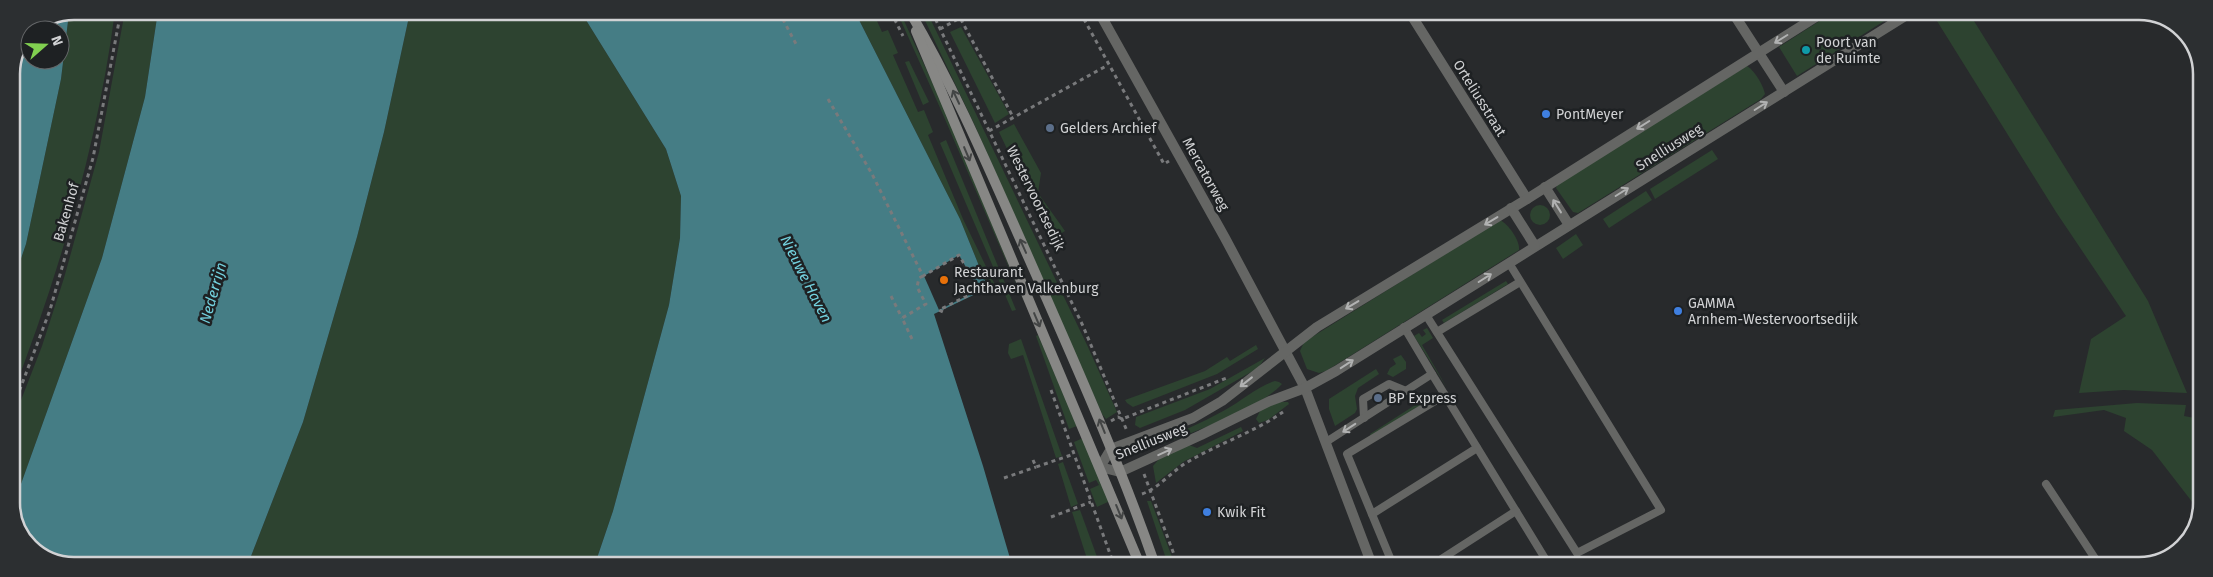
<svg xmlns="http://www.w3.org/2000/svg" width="2213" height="577" viewBox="0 0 2213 577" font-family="'Fira Sans',sans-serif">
  <rect width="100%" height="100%" fill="#282a2c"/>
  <g fill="#2d4330">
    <path d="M 74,11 L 115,11 C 98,143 59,274 11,398 L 11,288 L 26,244 L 61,79 L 69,13 Z"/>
    <path d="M 125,11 L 158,11 L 145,97 L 102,258 L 12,509 L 11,426 L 42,346 L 64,278 L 99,152 Z"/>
    <path d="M 410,12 L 581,12 L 666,149 L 681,196 L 680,238 L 669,305 L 613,511 L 595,564 L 248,564 L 303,422 L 357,237 L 384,132 Z"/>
    <path d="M 855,12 L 873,12 L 882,32 L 888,30 L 898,53 L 893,55 L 918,112 L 924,110 L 933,132 L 928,135 L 963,219 L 995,285 L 988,288 L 960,219 Z"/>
    <path d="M 897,12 L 900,12 L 944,108 L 1025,305 L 941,110 Z"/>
    <path d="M 921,12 L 927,12 L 1088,347 L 1117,412 L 1106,419 L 1102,414 L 976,128 Z"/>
    <path d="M 1832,13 L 1897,13 L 1797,76 L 1779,47 Z"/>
    <path d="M 1932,13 L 1969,13 L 2148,301 L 2187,393 L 2124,390 L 2079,393 L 2091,339 L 2126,316 L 2056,212 Z"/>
    <path d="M 961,27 L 1009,114 L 995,123 L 950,32 Z"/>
    <path d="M 909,61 L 929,102 L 923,105 L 905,62 Z"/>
    <path d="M 1747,66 C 1755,71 1763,85 1765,94 L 1761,99 L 1578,213 L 1573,212 L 1556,188 L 1558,183 Z"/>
    <path d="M 1014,124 L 1041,173 L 1038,193 L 1065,231 L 1050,240 L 999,132 Z"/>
    <path d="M 946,140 L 1016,310 L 1012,311 L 940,143 Z"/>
    <path d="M 1712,150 L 1718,159 L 1655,199 L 1650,189 Z"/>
    <path d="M 1646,191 L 1652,200 L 1609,228 L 1603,219 Z"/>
    <circle cx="1540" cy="215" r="10"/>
    <path d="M 1500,220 C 1508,224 1520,240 1519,250 L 1326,371 L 1319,373 L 1307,369 L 1300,351 L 1304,342 Z"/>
    <path d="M 1576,234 L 1583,245 L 1563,259 L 1556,248 Z"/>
    <path d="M 1506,281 L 1508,284 L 1444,323 L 1442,320 Z"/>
    <path d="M 1427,328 L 1433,338 L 1422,345 L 1447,388 L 1414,336 L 1419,333 L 1422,337 L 1426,334 L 1423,330 Z"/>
    <path d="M 1038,335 L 1077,426 L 1069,429 L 1036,336 Z"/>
    <path d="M 1021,339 L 1062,456 L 1056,458 L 1023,355 L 1011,359 L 1008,353 L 1009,344 Z"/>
    <path d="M 1256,345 L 1258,349 L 1217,374 L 1133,407 L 1127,403 L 1125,400 L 1205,371 L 1227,357 L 1230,361 Z"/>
    <path d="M 1401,355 L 1406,362 L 1406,369 L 1393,377 L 1387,374 L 1390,368 L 1396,364 L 1393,359 Z"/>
    <path d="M 1265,358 L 1258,368 L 1185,410 L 1140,428 L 1135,425 L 1136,417 L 1210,389 Z"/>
    <path d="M 1376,369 L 1379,374 L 1358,388 L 1355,396 L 1357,409 L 1355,413 L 1335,426 L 1329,409 L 1329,399 Z"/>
    <path d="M 1275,381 L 1279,382 L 1282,384 C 1260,409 1181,437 1149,449 L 1147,445 C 1174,435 1200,424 1225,410 C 1242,401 1256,387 1275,381 Z"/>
    <path d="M 1423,400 L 1425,403 L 1371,436 L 1370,434 Z"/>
    <path d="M 1280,402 L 1288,402 L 1289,404 L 1268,420 L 1259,423 L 1256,419 L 1261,409 Z"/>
    <path d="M 2137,403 L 2186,405 L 2184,416 L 2200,419 L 2200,512 L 2152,450 L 2124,431 L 2126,418 L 2104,410 L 2053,417 L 2055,410 Z"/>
    <path d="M 1241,427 L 1243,431 L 1183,462 L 1156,483 L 1153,466 L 1160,458 L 1189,445 L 1197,448 Z"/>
    <path d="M 1083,438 L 1110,501 L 1097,507 L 1090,489 L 1099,485 L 1096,480 L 1089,483 L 1074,442 Z"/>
    <path d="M 1063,462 L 1078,504 L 1071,507 L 1058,464 Z"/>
    <path d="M 1147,501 L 1151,501 L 1175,565 L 1168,565 Z"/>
    <path d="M 1080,510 L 1100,565 L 1089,565 L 1072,512 Z"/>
  </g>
  <g fill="#457d85" fill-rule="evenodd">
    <path d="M 158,11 L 410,12 L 384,132 L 357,237 L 303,422 L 248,564 L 58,564 L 27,544 L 12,509 L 102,258 L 145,97 Z"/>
    <path d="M 581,12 L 855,12 L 960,219 L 988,288 L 934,314 L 983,466 L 1012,565 L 595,564 L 613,511 L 669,305 L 680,238 L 681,196 L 666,149 Z"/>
    <path d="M 69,13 L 61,79 L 26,244 L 11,288 L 11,73 L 30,29 ZM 30,30 L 60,30 L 60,60 L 30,60 Z"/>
  </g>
  <path fill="#282a2c" d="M 959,255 L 979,290 L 939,310 L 924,276 Z"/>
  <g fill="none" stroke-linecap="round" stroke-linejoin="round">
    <g stroke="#797a7c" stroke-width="3" stroke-dasharray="4 4" stroke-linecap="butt">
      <path d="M 779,12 L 796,44"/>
      <path d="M 891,12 L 903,36"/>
      <path d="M 932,12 L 1083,326 L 1127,431"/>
      <path d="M 957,12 L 1013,117"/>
      <path d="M 1080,12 L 1164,164 L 1169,161"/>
      <path d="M 940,29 L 960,18"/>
      <path d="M 828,99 L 872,174 L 923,276 L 959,255 L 979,290 L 939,310 L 943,312"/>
      <path d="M 989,131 L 1108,65"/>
      <path d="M 891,296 L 902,318"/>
      <path d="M 912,339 L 902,318 L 926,304 L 917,287 L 919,278 L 923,276"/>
      <path d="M 1051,390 L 1114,565"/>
      <path d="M 11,413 L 50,310 L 93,158 L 121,11"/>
      <path d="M 1111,421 L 1118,417 L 1122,419 L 1229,377"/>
      <path d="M 1033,460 L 1036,467 L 1074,454"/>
      <path d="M 1144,474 L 1178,565"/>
      <path d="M 1004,478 L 1036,467"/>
      <path d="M 1142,494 C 1159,488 1171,472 1186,463 C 1217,444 1253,433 1283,412"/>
      <path d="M 1051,517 L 1091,502"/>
    </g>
    <g stroke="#656664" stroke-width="8">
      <path d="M 1426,315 L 1577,553 L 1661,510 L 1509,263"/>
      <path d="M 1437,332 L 1520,282"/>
      <path d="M 1432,374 L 1549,565"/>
      <path d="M 1364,418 L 1363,399 L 1389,384 L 1406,391"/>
      <path d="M 1326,442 L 1432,374 L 1404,327"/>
      <path d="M 2046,484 L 2100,566"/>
      <path d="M 1372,514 L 1477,448"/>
      <path d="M 1393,565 L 1347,454 L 1445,395"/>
      <path d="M 1432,565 L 1516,511"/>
    </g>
    <g stroke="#656664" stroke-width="10">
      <path d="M 1099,12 L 1225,238 L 1305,388 L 1372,565"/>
      <path d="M 1410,13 L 1527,199"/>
      <path d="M 1733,13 L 1784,92"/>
      <path d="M 1822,13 L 1527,199 L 1317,327 L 1222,401 L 1193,418 L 1111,449 L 1100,467 L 1120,472 L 1201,435 L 1270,401 L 1305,388 L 1336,371 L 1910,13"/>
      <path d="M 1545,187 L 1569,225"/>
      <path d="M 1511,208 L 1535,246"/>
    </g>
    <g stroke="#878785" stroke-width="10">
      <path d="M 910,12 C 957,92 992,176 1030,261 C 1074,361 1119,461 1155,565"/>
      <path d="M 916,31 L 1140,565"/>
    </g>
  </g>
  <defs><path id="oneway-shaft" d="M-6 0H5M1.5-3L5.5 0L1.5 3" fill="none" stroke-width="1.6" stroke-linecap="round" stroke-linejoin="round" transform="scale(1.25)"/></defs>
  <g stroke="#b1b2b2">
    <use href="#oneway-shaft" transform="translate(1781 39) rotate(148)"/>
    <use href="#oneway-shaft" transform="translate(1761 106) rotate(-32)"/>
    <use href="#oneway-shaft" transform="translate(1643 125) rotate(148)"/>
    <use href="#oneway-shaft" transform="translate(1622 192) rotate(-32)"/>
    <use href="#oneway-shaft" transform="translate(1557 206) rotate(-122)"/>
    <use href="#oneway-shaft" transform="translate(1491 221) rotate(149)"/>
    <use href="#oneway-shaft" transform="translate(1485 278) rotate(-32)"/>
    <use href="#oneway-shaft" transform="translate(1352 305) rotate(149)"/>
    <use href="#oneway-shaft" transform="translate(1347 364) rotate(-33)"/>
    <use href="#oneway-shaft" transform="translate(1246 382) rotate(142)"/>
    <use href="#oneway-shaft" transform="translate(1349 428) rotate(147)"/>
    <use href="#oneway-shaft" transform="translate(1165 452) rotate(-25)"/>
  </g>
  <g stroke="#434545">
    <use href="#oneway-shaft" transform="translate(956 97) rotate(-115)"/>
    <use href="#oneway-shaft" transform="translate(967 154) rotate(67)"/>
    <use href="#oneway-shaft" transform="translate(1023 246) rotate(-114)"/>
    <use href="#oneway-shaft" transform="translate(1037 320) rotate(67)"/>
    <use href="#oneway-shaft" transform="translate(1102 426) rotate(-112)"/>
    <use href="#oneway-shaft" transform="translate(1119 512) rotate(68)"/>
  </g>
  <circle fill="#0f9aa8" stroke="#1e2123" stroke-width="2" cx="1806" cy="50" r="5"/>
  <g fill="#3f7fe0" stroke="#1e2123" stroke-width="2">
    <circle cx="1546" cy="114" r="5"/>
    <circle cx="1678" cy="311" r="5"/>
    <circle cx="1207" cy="512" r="5"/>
  </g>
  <g fill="#5c6f8a" stroke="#1e2123" stroke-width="2">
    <circle cx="1050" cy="128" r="5"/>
    <circle cx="1378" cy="398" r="5"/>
  </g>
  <circle fill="#e8710a" stroke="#1e2123" stroke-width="2" cx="944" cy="280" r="5"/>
  <g text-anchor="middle" stroke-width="5" stroke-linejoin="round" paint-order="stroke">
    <g font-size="14" fill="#d1d2d4" stroke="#1e2123" text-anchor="start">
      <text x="1816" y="47">Poort van<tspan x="1816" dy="16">de Ruimte</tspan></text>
      <text x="1556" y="119">PontMeyer</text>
      <text x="1060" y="133">Gelders Archief</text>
      <text x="954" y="277">Restaurant<tspan x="954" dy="16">Jachthaven Valkenburg</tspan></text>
      <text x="1688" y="308">GAMMA<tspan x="1688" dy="16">Arnhem-Westervoortsedijk</tspan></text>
      <text x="1388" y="403">BP Express</text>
      <text x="1217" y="517">Kwik Fit</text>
    </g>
    <g font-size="14" fill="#d1d2d4" stroke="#1e2123">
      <text transform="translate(1480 98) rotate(58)" y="5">Orteliusstraat</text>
      <text transform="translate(1669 147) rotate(-32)" y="5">Snelliusweg</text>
      <text transform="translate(1206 174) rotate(61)" y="5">Mercatorweg</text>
      <text transform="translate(1036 198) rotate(64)" y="5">Westervoortsedijk</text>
      <text transform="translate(66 212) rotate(-74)" y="5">Bakenhof</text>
      <text transform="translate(1151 441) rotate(-22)" y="5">Snelliusweg</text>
    </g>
    <g font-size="15" font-style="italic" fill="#73d1de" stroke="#1e2123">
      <text transform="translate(806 279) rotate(63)" y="5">Nieuwe Haven</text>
      <text transform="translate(213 293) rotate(-74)" y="5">Nederrijn</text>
    </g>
  </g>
  <path d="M0 0H2213V577H0ZM74 20H2139A54 54 0 0 1 2193 74V503A54 54 0 0 1 2139 557H74A54 54 0 0 1 20 503V74A54 54 0 0 1 74 20Z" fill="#2c2f31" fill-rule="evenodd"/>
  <path fill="none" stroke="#d1d2d4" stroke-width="2.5" d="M74 20H2139A54 54 0 0 1 2193 74V503A54 54 0 0 1 2139 557H74A54 54 0 0 1 20 503V74A54 54 0 0 1 74 20Z"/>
  <g transform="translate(45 45) rotate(70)"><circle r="24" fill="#1e2123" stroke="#66686a"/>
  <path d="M0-4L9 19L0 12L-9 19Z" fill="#81d050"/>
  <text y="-8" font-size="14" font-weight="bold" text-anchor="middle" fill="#d1d2d4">N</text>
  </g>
</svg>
